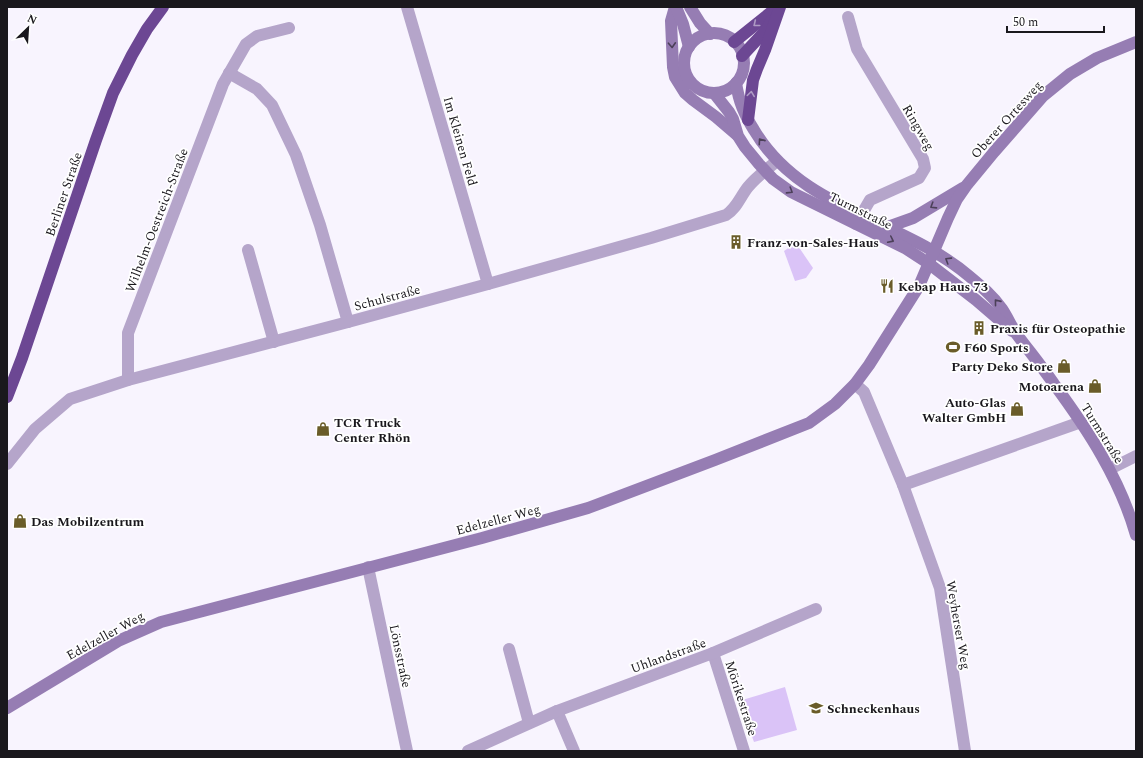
<svg xmlns="http://www.w3.org/2000/svg" width="1143" height="758" viewBox="0 0 1143 758" font-family="Spectral,serif">
  <rect width="100%" height="100%" fill="#f8f4fe"/>
  <g fill="#dac3f7">
    <path d="M 796,243 L 813,268 L 806,278 L 795,281 L 784,251 Z"/>
    <path d="M 785,687 L 797,730 L 754,742 L 739,701 Z"/>
  </g>
  <g fill="none" stroke-linecap="round" stroke-linejoin="round">
    <g stroke="#b5a5ca" stroke-width="12">
      <path d="M 407,7 L 488,284"/>
      <path d="M 848,17 L 857,49 L 923,159 L 925,168 L 919,178 L 870,200 L 856,224"/>
      <path d="M 229,73 L 257,89 L 272,105 L 296,155 L 320,225 L 348,322"/>
      <path d="M 248,250 L 274,342"/>
      <path d="M 128,380 L 128,333 L 223,84 L 246,44 L 257,36 L 289,28"/>
      <path d="M 855,384 L 864,392 L 903,485 L 940,588 L 965,751"/>
      <path d="M 7,464 L 35,429 L 70,399 L 128,380 L 348,322 L 488,284 L 651,238 L 726,215 C 737,208 740,197 748,187 C 756,177 767,169 777,161"/>
      <path d="M 1110,469 L 1136,456"/>
      <path d="M 903,485 L 1081,422"/>
      <path d="M 368,567 L 407,751"/>
      <path d="M 509,649 L 529,723"/>
      <path d="M 713,653 L 744,751"/>
      <path d="M 557,711 L 574,751"/>
      <path d="M 468,751 L 557,711 L 713,653 L 816,609"/>
    </g>
    <g stroke="#967db3" stroke-width="12">
      <path d="M 675,7 L 671,21 L 673,67 L 675,77 L 685,93 L 693,100 L 716,117 L 737,135"/>
      <path d="M 676,7 L 683,24 L 689,47"/>
      <path d="M 690,7 L 700,23 L 710,34"/>
      <circle cx="714" cy="63" r="30"/>
      <path d="M 736,83 C 739,102 744,114 754,130 C 802,211 902,219 969,276 C 981,286 993,296 1002,309 C 1008,318 1012,328 1018,336 C 1030,352 1043,368 1054,384 C 1088,430 1120,479 1136,535"/>
      <path d="M 714,93 L 729,112 L 733,119 L 738,136 L 745,147 L 759,164 L 773,179 L 791,192 L 799,196 L 905,248 L 928,263 L 976,300 L 1012,331"/>
      <path d="M 885,228 L 913,218 L 963,188"/>
      <path d="M 7,708 L 118,641 L 161,622 L 482,538 L 588,508 L 715,460 L 809,423 L 835,404 L 855,384 L 869,365 L 919,286 L 948,218 L 957,199 L 966,186 L 994,152 L 1043,96 L 1070,74 L 1097,58 L 1136,42"/>
    </g>
    <g stroke="#6c4793" stroke-width="12">
      <path d="M 734,42 L 775,9"/>
      <path d="M 742,56 L 767,29 L 771,21"/>
      <path d="M 748,120 L 753,80 L 757,69 L 765,50 L 780,7"/>
      <path d="M 7,397 L 22,358 L 96,140 L 113,93 L 132,55 L 147,29 L 163,7"/>
    </g>
  </g>
  <defs><path id="oneway-chevron" d="M-2-3.5L2.5 0L-2 3.5" fill="none" stroke-width="1.6" stroke-linecap="round" stroke-linejoin="round"/></defs>
  <g stroke="#ae9ac4">
    <use href="#oneway-chevron" transform="translate(756 24) rotate(141)"/>
    <use href="#oneway-chevron" transform="translate(751 94) rotate(-82)"/>
  </g>
  <g stroke="#4c4059">
    <use href="#oneway-chevron" transform="translate(672 45) rotate(87)"/>
    <use href="#oneway-chevron" transform="translate(761 141) rotate(-125)"/>
    <use href="#oneway-chevron" transform="translate(790 191) rotate(32)"/>
    <use href="#oneway-chevron" transform="translate(933 206) rotate(148)"/>
    <use href="#oneway-chevron" transform="translate(891 240) rotate(26)"/>
    <use href="#oneway-chevron" transform="translate(948 260) rotate(-148)"/>
    <use href="#oneway-chevron" transform="translate(997 302) rotate(-129)"/>
  </g>
  <defs>
    <symbol id="building-bare" viewBox="-9 -9 18 18"><path d="M-4-6H4V6H1V3H-1V6H-4ZM-2.5-4.3h1.7v1.8h-1.7ZM.8-4.3h1.7v1.8H.8ZM-2.5-1h1.7V.8h-1.7ZM.8-1h1.7V.8H.8Z" fill="#6a5c29" stroke="#fff" stroke-width="2.5" paint-order="stroke"/></symbol>
    <symbol id="restaurant-bare" viewBox="-9 -9 18 18"><path d="M-5-6h1v4h1v-4h1v4h1v-4h1v5L-1.5 .5V6h-2V.5L-5-1ZM5-6V6H3V1.5H1.5Q1.5-4 5-6Z" fill="#6a5c29" stroke="#fff" stroke-width="2.5" paint-order="stroke"/></symbol>
    <symbol id="stadium-bare" viewBox="-9 -9 18 18"><path d="M0-5a6.5 5 0 1 0 0 10a6.5 5 0 1 0 0-10ZM-3.5-1.8h7v3.6h-7Z" fill="#6a5c29" stroke="#fff" stroke-width="2.5" paint-order="stroke"/></symbol>
    <symbol id="shop-bare" viewBox="-9 -9 18 18"><path d="M-5-2.5h2.3a2.7 3.5 0 0 1 5.4 0H5L5.5 6h-11ZM-1.5-2.5h3a1.5 2.3 0 0 0-3 0Z" fill="#6a5c29" stroke="#fff" stroke-width="2.5" paint-order="stroke"/></symbol>
    <symbol id="school-bare" viewBox="-9 -9 18 18"><path d="M0-5L7-2L0 1L-7-2ZM-4 1L0 2.5L4 1V4Q0 6-4 4Z" fill="#6a5c29" stroke="#fff" stroke-width="2.5" paint-order="stroke"/></symbol>
  </defs>
  <g fill-rule="evenodd">
    <use href="#building-bare" x="726" y="232" width="20" height="20"/>
    <use href="#restaurant-bare" x="877" y="276" width="20" height="20"/>
    <use href="#building-bare" x="969" y="318" width="20" height="20"/>
    <use href="#stadium-bare" x="943" y="337" width="20" height="20"/>
    <use href="#shop-bare" x="1054" y="356" width="20" height="20"/>
    <use href="#shop-bare" x="1085" y="376" width="20" height="20"/>
    <use href="#shop-bare" x="1007" y="399" width="20" height="20"/>
    <use href="#shop-bare" x="313" y="419" width="20" height="20"/>
    <use href="#shop-bare" x="10" y="511" width="20" height="20"/>
    <use href="#school-bare" x="806" y="698" width="20" height="20"/>
  </g>
  <g text-anchor="middle" stroke-width="3.5" stroke-linejoin="round" paint-order="stroke">
    <g font-size="13" fill="#1a181d" stroke="#fff">
      <text transform="translate(1006 119) rotate(-48)" y="5">Oberer Ortesweg</text>
      <text transform="translate(919 127) rotate(60)" y="5">Ringweg</text>
      <text transform="translate(461 141) rotate(74)" y="5">Im Kleinen Feld</text>
      <text transform="translate(63 194) rotate(-71)" y="5">Berliner Straße</text>
      <text transform="translate(861 210) rotate(26)" y="5">Turmstraße</text>
      <text transform="translate(156 220) rotate(-69)" y="5">Wilhelm-Oestreich-Straße</text>
      <text transform="translate(387 297) rotate(-15)" y="5">Schulstraße</text>
      <text transform="translate(1103 433) rotate(58)" y="5">Turmstraße</text>
      <text transform="translate(498 519) rotate(-15)" y="5">Edelzeller Weg</text>
      <text transform="translate(959 625) rotate(80)" y="5">Weyherser Weg</text>
      <text transform="translate(105 635) rotate(-29)" y="5">Edelzeller Weg</text>
      <text transform="translate(668 655) rotate(-20)" y="5">Uhlandstraße</text>
      <text transform="translate(401 656) rotate(78)" y="5">Lönsstraße</text>
      <text transform="translate(742 698) rotate(72)" y="5">Mörikestraße</text>
    </g>
    <g font-size="13" font-weight="bold" fill="#1a181d" stroke="#fff" text-anchor="start">
      <text x="747" y="247">Franz-von-Sales-Haus</text>
      <text x="898" y="291">Kebap Haus 73</text>
      <text x="990" y="333">Praxis für Osteopathie</text>
      <text x="964" y="352">F60 Sports</text>
      <text x="1053" y="371" text-anchor="end">Party Deko Store</text>
      <text x="1084" y="391" text-anchor="end">Motoarena</text>
      <text x="1006" y="407" text-anchor="end">Auto-Glas<tspan x="1006" dy="15">Walter GmbH</tspan></text>
      <text x="334" y="427">TCR Truck<tspan x="334" dy="15">Center Rhön</tspan></text>
      <text x="31" y="526">Das Mobilzentrum</text>
      <text x="827" y="713">Schneckenhaus</text>
    </g>
  </g>
  <rect width="1143" height="758" fill="none" stroke="#1a181d" stroke-width="16"/>
  <g transform="translate(28 28) rotate(25)" stroke="#ffffff" stroke-width="3" paint-order="stroke">
  <path d="M0-3L7 15L0 10L-7 15Z" fill="#1a181d"/>
  <text y="-6" font-size="11" font-weight="bold" text-anchor="middle" fill="#1a181d">N</text>
  </g>
  <path d="M1007 26v6h97v-6" fill="none" stroke="#1a181d" stroke-width="2"/>
  <text x="1013" y="26" font-size="12" fill="#1a181d" stroke="#ffffff" stroke-width="3" paint-order="stroke">50 m</text>
</svg>
